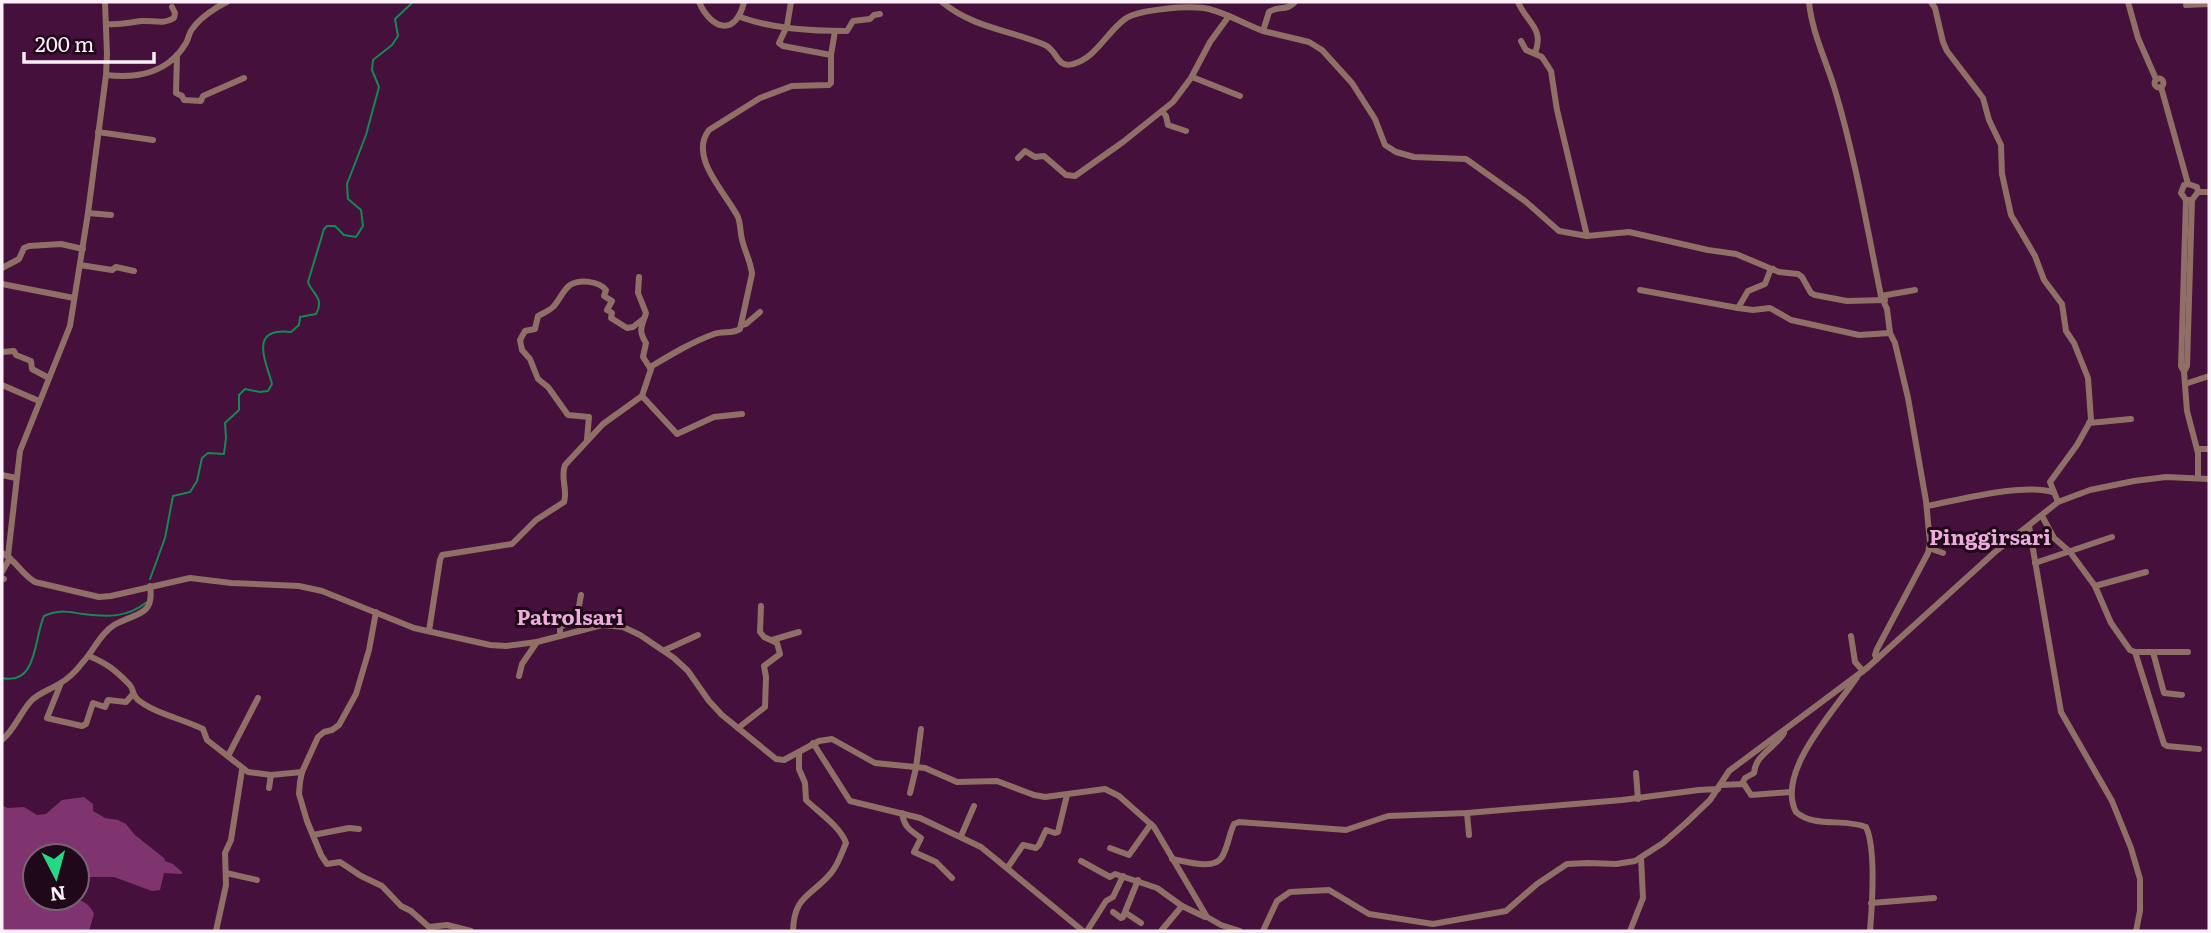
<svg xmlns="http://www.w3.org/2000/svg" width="2211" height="933" viewBox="0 0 2211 933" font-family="Literata,serif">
  <rect width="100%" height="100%" fill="#45103b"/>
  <path fill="#7f346f" d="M 84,797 L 93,804 L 93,811 L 105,818 L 118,820 L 126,824 L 135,835 L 164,858 L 165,861 L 173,864 L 183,873 L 180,874 L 164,873 L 160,890 L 152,891 L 114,877 L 77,877 L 77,856 L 35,856 L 35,898 C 54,898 86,892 94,914 L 89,931 L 2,931 L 2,806 L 8,808 L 24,807 L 37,815 L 46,814 L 62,800 Z"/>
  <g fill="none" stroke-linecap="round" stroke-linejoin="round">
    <g stroke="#148953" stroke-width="2">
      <path d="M 150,579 L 165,538 L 173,496 L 190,492 L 197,481 L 202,458 L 208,453 L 224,454 L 226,438 L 225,423 L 239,410 L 239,395 L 245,389 L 260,392 L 268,391 L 272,384 C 266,361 248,327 291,332 L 299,325 L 300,317 L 316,314 C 325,298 312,294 308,282 L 324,229 L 327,226 L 335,226 L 344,235 L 356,237 L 363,226 L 361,210 L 348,199 L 347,184 L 366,135 L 379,87 L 372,70 L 373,60 L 392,45 L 398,36 L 395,19 L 413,2"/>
      <path d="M 2,678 C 38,686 34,637 44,616 C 58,609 68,612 83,614 C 107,617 127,618 147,602"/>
    </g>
    <g stroke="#906f66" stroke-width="6">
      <path d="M 699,2 C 712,31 736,36 744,2"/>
      <path d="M 942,2 C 973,28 1010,30 1045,45 C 1057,50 1057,69 1073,64 C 1096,58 1106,33 1125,19 C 1139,9 1192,5 1209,9 C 1228,14 1245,24 1263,31 L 1269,12 C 1277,6 1288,11 1295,2"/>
      <path d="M 1518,2 C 1526,22 1545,28 1535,53"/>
      <path d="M 1809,2 C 1812,33 1826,60 1835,90 C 1855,157 1867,227 1881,296 L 1887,309 L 1890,333 L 1895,343 L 1908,398 L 1926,501 L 1930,543 L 1928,553 L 1877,649 L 1875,655 L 1877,659"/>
      <path d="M 1931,2 L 1935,8 L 1943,42 L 1947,51 L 1983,98 L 1989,120 L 2001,145 L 2002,174 L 2011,215 L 2035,256 L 2044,280 L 2062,304 L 2066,331 L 2074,343 L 2088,378 L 2091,420 L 2077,445 L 2050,482 L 2058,502"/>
      <path d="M 2128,2 L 2138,38 L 2156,79"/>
      <path d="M 2186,5 L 2209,4"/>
      <path d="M 740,17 C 774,29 811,31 847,31 L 853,21 L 870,19 L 874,15 L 880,14"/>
      <path d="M 106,24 C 118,25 129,23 141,21 C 153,20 163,25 174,18 L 175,13 L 172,7"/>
      <path d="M 1263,31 L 1309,42 L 1322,50 L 1352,83 L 1375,119 L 1385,145 L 1396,152 L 1414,157 L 1466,159 L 1525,201 L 1559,231 L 1587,236 L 1629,232 L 1708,250 L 1736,254 L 1779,272 L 1798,274 L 1802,277 L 1811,293 L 1815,295 L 1847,301 L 1885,300"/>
      <path d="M 1521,41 L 1526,50 L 1542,57 L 1551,71 L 1557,110 L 1587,236"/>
      <path d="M 177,55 L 176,93 L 182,96 L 184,100 L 201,101 L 203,96 L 244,78"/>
      <path d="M 831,55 L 835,31"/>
      <path d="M 106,75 C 138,79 169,72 186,43 C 189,38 189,32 193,28 C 200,18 216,7 227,2"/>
      <path d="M 1192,77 L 1240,96"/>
      <circle cx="2159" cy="83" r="4.5"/>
      <path d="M 2161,87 L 2188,184"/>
      <path d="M 1162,111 L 1166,116 L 1168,125 L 1186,131"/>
      <path d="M 98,132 L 153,140"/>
      <path d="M 1018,158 L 1025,151 L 1035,157 L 1044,156 L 1066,175 L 1075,176 L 1123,142 L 1173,102 L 1191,78 L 1210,42 L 1229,16"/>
      <path d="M 2198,192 L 2209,192"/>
      <path d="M 2186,200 L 2181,366 L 2184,372 L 2187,411 L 2198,453 L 2198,477"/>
      <path d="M 88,213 L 111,215"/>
      <path d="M 80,265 L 112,270 L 116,267 L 134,271"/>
      <path d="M 2,268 L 19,259 L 24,248 L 29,246 L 61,244 L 83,249"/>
      <path d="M 639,277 L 638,293 L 646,313 C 643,325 637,329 646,343 L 643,357 L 650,368"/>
      <path d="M 2,284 L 74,298"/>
      <path d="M 1640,290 L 1738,308 L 1748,291 L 1765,284 L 1770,271 L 1773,269"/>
      <path d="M 1881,296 L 1915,290"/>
      <path d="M 1738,308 L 1753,310 L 1770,308 L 1791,320 L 1859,335 L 1890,333"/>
      <path d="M 741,325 L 746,324 L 760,312"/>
      <path d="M 2,352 L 14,351 L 16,355 L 31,361 L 32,369 L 49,378"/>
      <path d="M 2184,372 L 2187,366 L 2192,200 L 2198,192 L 2197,187 L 2188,184 L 2184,185 L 2181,193 L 2186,200 L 2192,200"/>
      <path d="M 2185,384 L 2209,376"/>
      <path d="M 2,385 L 39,401"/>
      <path d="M 642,396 L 677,434 L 714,417 L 742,414"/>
      <path d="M 2089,423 L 2131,419"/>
      <path d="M 587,439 L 589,417 L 568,415 L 548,387 L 538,379 L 530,359 L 522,350 L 520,340 L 525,331 L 535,329 L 538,316 C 543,313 549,311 553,307 C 559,301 563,290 570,285 C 580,279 599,281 606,290 L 604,296 L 612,301 L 607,310 L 612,313 L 611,318 L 627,328 L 633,327 L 642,320"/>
      <path d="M 2197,449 L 2209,449"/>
      <path d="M 2,475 L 16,478"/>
      <path d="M 1927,506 C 1960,500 2021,483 2053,492"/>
      <path d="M 2042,516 L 2054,538 L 2070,552 L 2095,586 L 2111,623 L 2130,650 L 2135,652 L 2188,652"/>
      <path d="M 2029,526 L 2061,712 L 2112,801 L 2131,848 L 2140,879 L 2140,911 L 2136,931"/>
      <path d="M 1929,548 L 1943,553"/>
      <path d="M 2,553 C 16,560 22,575 35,582 L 99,597 L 111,596 L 190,578 L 231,583 L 299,586 L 322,591 L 414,628 L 490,645 L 506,646 L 537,642 L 602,625 L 623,627 L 640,635 L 674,658 L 688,671 L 709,701 L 722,715 L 776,759 L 784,760 L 819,741 L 832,739 L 875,763 L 925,768 L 957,782 L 997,781 L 1034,795 L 1045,797 L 1105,789 L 1119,796 L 1154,827 L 1207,917 L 1221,925 L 1240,931"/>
      <path d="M 8,556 L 20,451 L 70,326 L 88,213 L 106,75 L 107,54 L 105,2"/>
      <path d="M 2035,563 L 2112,537"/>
      <path d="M 2,572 L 10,558"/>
      <path d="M 2,578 L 4,579"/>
      <path d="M 2095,586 L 2146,572"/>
      <path d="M 376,612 L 369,650 L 356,694 L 339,725 L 332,730 L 324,732 L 318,737 L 302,772 L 300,782 L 299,794 L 307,821 L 321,855 L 327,864 L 340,862 L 361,876 L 382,886 L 401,906 L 411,911 L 429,927 L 447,925 L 471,931"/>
      <path d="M 429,631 L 440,560 L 442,555 L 512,544 L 536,520 L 564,502 C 568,490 560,477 565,465 L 603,424 L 642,396 L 652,366 C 672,354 692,342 714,334 C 723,331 733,334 740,329 L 752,274 C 751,263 746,254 743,243 C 740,235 741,225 738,217 C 726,193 688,157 709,130 L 760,98 L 792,86 L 829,85 L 831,83 L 831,55 L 783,46 L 779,43 L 787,26 L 791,2"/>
      <path d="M 560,636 L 560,627 C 580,620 577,615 581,595"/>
      <path d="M 1851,636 L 1855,662 L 1863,671"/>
      <path d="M 772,640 L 799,632"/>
      <path d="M 665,650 L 698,635"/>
      <path d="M 2135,652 L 2164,744 L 2167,746 L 2199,749"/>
      <path d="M 2153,652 L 2164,693 L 2182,695"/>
      <path d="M 89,656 C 108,664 115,670 129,684 C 134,689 132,694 137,699 C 153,713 183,719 203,729 L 207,740 L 248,772 L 271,775 L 302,772"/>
      <path d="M 519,676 L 522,664 L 537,642"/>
      <path d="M 1857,677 C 1836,709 1775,772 1796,812 C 1814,828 1844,818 1866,827 C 1876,848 1872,907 1870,931"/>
      <path d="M 61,683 L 47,718 L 82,726 L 86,724 L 93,703 L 105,707 L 108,700 L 126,702 L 133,694"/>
      <path d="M 738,728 L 765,707 L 766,677 L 764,666 L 780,654 L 777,643 L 764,637 L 760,632 L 761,606"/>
      <path d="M 2,740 C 15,729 20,713 31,701 C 39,693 49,690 59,684 C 68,679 77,670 83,662 C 94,650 100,634 114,625 C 134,613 155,617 150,586"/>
      <path d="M 813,743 L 850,801 L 920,818 L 981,847 L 1083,931"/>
      <path d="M 228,756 L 258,698"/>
      <path d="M 1636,773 L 1638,799"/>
      <path d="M 1742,784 L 1745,778 L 1754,773 C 1755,755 1775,748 1784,733"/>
      <path d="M 1720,785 L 1744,784 L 1751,795 L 1791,792"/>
      <path d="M 269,788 L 271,775"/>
      <path d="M 910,793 L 916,768 L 921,729"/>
      <path d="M 902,813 C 904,827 910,830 921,838 L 914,852 L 936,862 L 952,878"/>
      <path d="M 1467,813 L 1469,835"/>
      <path d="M 313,835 L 349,828 L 359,829"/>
      <path d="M 961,836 L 974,806"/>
      <path d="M 1110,848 L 1129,855 L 1151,824"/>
      <path d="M 1172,859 C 1185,861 1214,871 1222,857 C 1228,847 1229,834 1234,824 L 1239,822 L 1346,830 L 1388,816 L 1467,813 L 1622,800 L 1699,790 L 1718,789"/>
      <path d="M 1081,861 L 1110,877 L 1115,874 L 1157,888 L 1182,906 L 1161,931"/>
      <path d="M 1008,867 L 1023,845 L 1036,848 L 1039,845 L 1046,830 L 1055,833 L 1058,832 L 1067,795"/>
      <path d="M 226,873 L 257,880"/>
      <path d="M 1871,903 L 1934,898"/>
      <path d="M 1182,906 L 1205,917"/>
      <path d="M 1113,912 L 1121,918 L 1123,917 L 1138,880"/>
      <path d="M 1126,913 L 1141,923"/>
      <path d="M 216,931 L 226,885 L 225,853 L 231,840 L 242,770"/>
      <path d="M 793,931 C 794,895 811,897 831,873 C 838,865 842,852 846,843 C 840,826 818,812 806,800 L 805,783 L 799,769 L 799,752"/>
      <path d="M 1087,931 L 1106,901 L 1113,897 L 1123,876"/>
      <path d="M 1263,931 L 1277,901 L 1290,892 L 1329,890 L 1369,914 L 1433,924 L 1506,911 L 1537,884 L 1567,864 L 1588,863 L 1616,864 L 1635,861 L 1663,843 L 1686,823 L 1710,800 L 1729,771 L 1867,668 L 1995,552 L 2058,502 L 2090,490 L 2134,481 L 2166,477 L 2209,479"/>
      <path d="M 1630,931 L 1643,898 L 1641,858"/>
    </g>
  </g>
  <g text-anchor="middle" stroke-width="6" stroke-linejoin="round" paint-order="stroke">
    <g font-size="21" font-weight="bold" fill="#edaddc" stroke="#1f081a">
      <text x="1990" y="545">Pinggirsari</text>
      <text x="570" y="625">Patrolsari</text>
    </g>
  </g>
  <rect width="2211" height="933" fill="none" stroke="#fceff8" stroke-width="7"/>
  <g transform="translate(56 877) rotate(174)"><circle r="33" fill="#1f081a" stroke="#776473" stroke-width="2"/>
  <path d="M0-5L12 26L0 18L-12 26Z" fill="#25d886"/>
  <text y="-10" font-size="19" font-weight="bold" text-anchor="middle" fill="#fceff8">N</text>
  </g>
  <path d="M24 52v10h130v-10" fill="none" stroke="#fceff8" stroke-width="3.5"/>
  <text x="35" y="52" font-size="21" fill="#fceff8" stroke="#1f081a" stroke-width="5" paint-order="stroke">200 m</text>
</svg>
